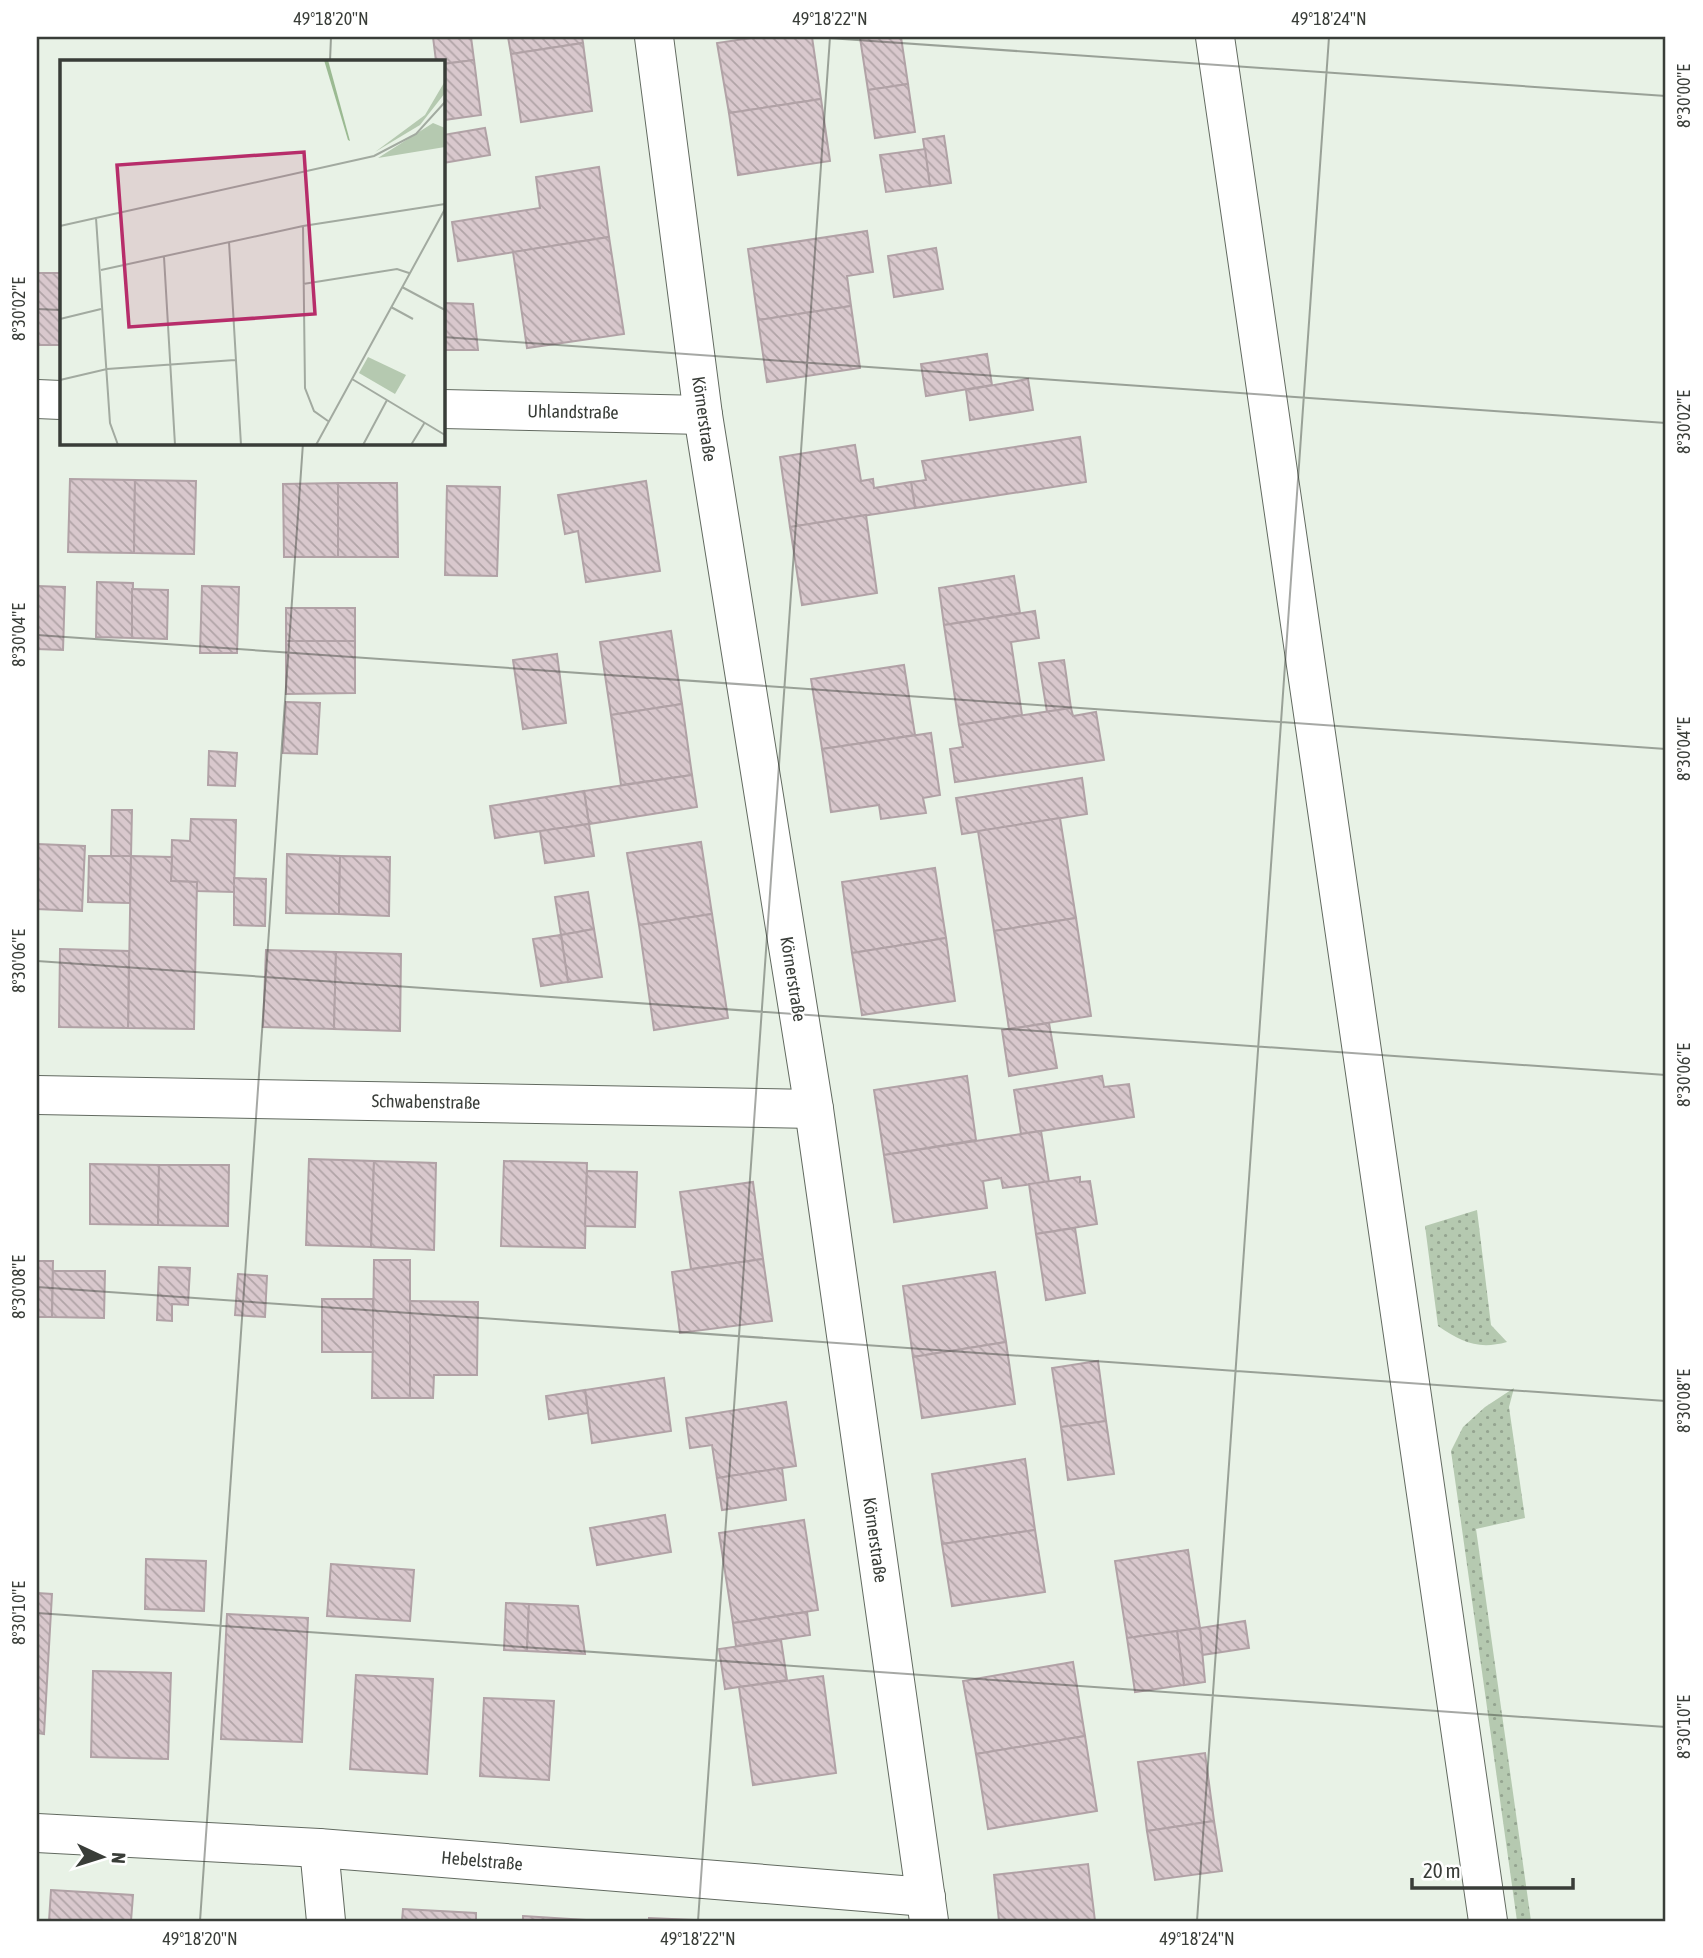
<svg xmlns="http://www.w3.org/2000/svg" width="1703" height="1958" viewBox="0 0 1703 1958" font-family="'Asap Condensed',sans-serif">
  <defs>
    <pattern id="grass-dots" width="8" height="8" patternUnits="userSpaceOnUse" patternTransform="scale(1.75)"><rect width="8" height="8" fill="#b5c9b0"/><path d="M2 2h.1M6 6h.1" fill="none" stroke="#94a490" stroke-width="1.8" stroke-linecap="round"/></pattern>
    <pattern id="building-back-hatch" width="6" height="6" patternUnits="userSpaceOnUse" patternTransform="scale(1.75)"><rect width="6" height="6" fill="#d9c8cd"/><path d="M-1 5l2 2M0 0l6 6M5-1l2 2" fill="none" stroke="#b1a4a7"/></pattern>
  </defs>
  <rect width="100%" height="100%" fill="#e8f2e6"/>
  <g fill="url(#grass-dots)">
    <path d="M 1666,1164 L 1477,1210 L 1491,1325 L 1507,1342 C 1478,1350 1462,1342 1438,1326 L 1425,1226 L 1477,1210 Z"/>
    <path d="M 1514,1388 L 1509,1407 L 1525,1518 L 1476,1529 L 1531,1921 L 1517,1921 L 1451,1451 L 1463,1427 L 1485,1407 Z"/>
  </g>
  <g fill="url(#building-back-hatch)" stroke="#b1a2a6" stroke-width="2">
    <path d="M 433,37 L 471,37 L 474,60 L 443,64 L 443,61 L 436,61 Z"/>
    <path d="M 508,37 L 582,37 L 583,43 L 511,54 Z"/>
    <path d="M 758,37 L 812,37 L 821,99 L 729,113 L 717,43 Z"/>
    <path d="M 869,37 L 901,37 L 908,84 L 868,90 L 860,38 Z"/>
    <path d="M 583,43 L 592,111 L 521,122 L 511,54 Z"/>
    <path d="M 474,60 L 481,115 L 444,120 L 443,64 Z"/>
    <path d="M 908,84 L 915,132 L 875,138 L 868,90 Z"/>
    <path d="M 821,99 L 830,161 L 738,175 L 729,113 Z"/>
    <path d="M 485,128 L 490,155 L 443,163 L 443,135 Z"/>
    <path d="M 944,136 L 951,183 L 930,186 L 923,139 Z"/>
    <path d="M 925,149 L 930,186 L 886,192 L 880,155 Z"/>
    <path d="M 599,167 L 609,237 L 458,261 L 452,222 L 540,208 L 536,177 Z"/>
    <path d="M 867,231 L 873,272 L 847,276 L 851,306 L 758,320 L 748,249 Z"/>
    <path d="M 609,237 L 624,334 L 527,348 L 513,252 Z"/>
    <path d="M 936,248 L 943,289 L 894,297 L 888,256 Z"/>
    <rect x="37" y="273" width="24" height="72"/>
    <path d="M 443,303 L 473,304 L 478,350 L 443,350 Z"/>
    <path d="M 851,306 L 860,368 L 767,382 L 758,320 Z"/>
    <path d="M 987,354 L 992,385 L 926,396 L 921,364 Z"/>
    <path d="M 1028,379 L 1033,410 L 970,420 L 966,390 Z"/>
    <path d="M 1080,437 L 1086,482 L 915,508 L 911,482 L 926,480 L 922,461 Z"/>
    <path d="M 855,445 L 861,481 L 873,479 L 874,488 L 911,482 L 915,508 L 790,527 L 780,457 Z"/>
    <path d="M 70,479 L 135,480 L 134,553 L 68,552 Z"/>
    <path d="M 135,480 L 196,481 L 194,554 L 134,553 Z"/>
    <path d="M 646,481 L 660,571 L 586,582 L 578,531 L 565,534 L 558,495 Z"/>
    <path d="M 338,483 L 397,483 L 398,557 L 338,557 Z"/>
    <path d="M 338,483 L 338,557 L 284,557 L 283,484 Z"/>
    <path d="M 447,486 L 500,487 L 497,576 L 445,575 Z"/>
    <path d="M 866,515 L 877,593 L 802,605 L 790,527 Z"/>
    <path d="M 1014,576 L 1020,613 L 944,625 L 939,588 Z"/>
    <path d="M 97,582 L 133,583 L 132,638 L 96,637 Z"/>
    <path d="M 37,586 L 65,587 L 63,650 L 37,649 Z"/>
    <path d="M 202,586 L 239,587 L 237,653 L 200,653 Z"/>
    <path d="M 132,589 L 168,590 L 167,639 L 132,638 Z"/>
    <rect x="286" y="608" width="69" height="33"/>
    <path d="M 1035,611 L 1039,638 L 1011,642 L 1022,715 L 959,725 L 944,625 Z"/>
    <path d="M 671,631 L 682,704 L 611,715 L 600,642 Z"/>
    <path d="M 286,641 L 355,641 L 355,693 L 286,694 Z"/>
    <path d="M 557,654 L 566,723 L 523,729 L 513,660 Z"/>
    <path d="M 1064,660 L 1071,708 L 1047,712 L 1039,663 Z"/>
    <path d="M 904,665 L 915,735 L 822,749 L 811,679 Z"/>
    <path d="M 286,702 L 320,703 L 317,754 L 283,753 Z"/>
    <path d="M 682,704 L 692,775 L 621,785 L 611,715 Z"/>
    <path d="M 1071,708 L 1073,716 L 1096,712 L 1104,760 L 955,782 L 950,749 L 963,747 L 959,725 Z"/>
    <path d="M 931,733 L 940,795 L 923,798 L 926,813 L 881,819 L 879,805 L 831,812 L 822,749 Z"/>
    <path d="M 209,751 L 237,753 L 235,786 L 208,785 Z"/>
    <path d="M 692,775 L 697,807 L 589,824 L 584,791 Z"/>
    <path d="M 1082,778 L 1087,814 L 962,834 L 956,798 Z"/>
    <path d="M 584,791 L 589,824 L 495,838 L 490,806 Z"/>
    <path d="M 112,810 L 132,810 L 131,856 L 111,856 Z"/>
    <path d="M 1060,818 L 1076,918 L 994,931 L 978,831 Z"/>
    <path d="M 191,819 L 236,820 L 234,892 L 196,891 L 197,882 L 171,881 L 172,840 L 190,841 Z"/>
    <path d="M 589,824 L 594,856 L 545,863 L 540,831 Z"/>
    <path d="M 701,842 L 712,914 L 639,925 L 627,853 Z"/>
    <path d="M 37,844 L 85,846 L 82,911 L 37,909 Z"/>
    <path d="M 287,854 L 340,856 L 339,914 L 286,913 Z"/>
    <path d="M 89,856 L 131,856 L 130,903 L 88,902 Z"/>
    <path d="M 131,856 L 172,857 L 171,881 L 197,882 L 194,1029 L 128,1028 Z"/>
    <path d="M 340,856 L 390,857 L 389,916 L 339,914 Z"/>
    <path d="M 935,868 L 946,938 L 852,953 L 842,882 Z"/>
    <path d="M 234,878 L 266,879 L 265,926 L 234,925 Z"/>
    <path d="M 588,892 L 594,929 L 561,935 L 555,897 Z"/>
    <path d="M 712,914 L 728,1018 L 654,1030 L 639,925 Z"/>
    <path d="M 1076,918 L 1091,1016 L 1009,1029 L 994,931 Z"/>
    <path d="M 594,929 L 602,977 L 568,982 L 561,935 Z"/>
    <path d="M 561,935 L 568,982 L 541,986 L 533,939 Z"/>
    <path d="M 946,938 L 955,1001 L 862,1015 L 852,953 Z"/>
    <path d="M 60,949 L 129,951 L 128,1028 L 59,1027 Z"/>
    <path d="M 266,950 L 336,952 L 334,1029 L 263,1027 Z"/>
    <path d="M 336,952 L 401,954 L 400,1031 L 334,1029 Z"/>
    <path d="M 1049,1023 L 1057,1068 L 1009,1076 L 1002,1030 Z"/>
    <path d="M 967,1076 L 976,1140 L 884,1155 L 874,1090 Z"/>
    <path d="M 1102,1076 L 1104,1087 L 1129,1084 L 1134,1117 L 1021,1134 L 1014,1090 Z"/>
    <path d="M 1041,1131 L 1049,1182 L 1003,1188 L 1001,1178 L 983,1181 L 987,1208 L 894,1222 L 884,1155 Z"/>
    <path d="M 309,1159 L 374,1161 L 371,1247 L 306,1245 Z"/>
    <path d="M 374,1161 L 436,1163 L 434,1250 L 371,1247 Z"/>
    <path d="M 504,1161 L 587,1163 L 585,1248 L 501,1246 Z"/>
    <path d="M 90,1164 L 159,1165 L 158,1225 L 90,1224 Z"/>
    <path d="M 159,1165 L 229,1165 L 228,1226 L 158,1225 Z"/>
    <path d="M 587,1171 L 637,1172 L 635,1227 L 585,1226 Z"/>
    <path d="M 1080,1177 L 1080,1182 L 1090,1181 L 1097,1224 L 1036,1234 L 1029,1184 Z"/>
    <path d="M 753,1182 L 763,1259 L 691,1269 L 680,1192 Z"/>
    <path d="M 1075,1228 L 1085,1293 L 1046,1300 L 1036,1234 Z"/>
    <path d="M 763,1259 L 772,1321 L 680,1333 L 672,1272 Z"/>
    <path d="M 374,1260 L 410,1260 L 410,1398 L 372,1398 Z"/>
    <path d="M 37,1261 L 53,1261 L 52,1317 L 37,1317 Z"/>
    <path d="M 159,1267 L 190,1268 L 188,1305 L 172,1304 L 172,1321 L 157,1320 Z"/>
    <path d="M 53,1271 L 105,1271 L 104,1318 L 52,1317 Z"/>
    <path d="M 995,1272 L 1006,1342 L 913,1357 L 903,1286 Z"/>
    <path d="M 238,1274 L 267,1276 L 265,1317 L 235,1315 Z"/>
    <rect x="322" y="1299" width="51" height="53"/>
    <path d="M 410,1301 L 478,1302 L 477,1375 L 434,1375 L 433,1398 L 410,1398 Z"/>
    <path d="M 1006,1342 L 1015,1404 L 922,1418 L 913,1357 Z"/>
    <path d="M 1098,1361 L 1106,1421 L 1061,1427 L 1052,1368 Z"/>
    <path d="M 664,1378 L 671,1431 L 592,1443 L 585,1390 Z"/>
    <path d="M 585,1390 L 588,1413 L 549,1419 L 546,1396 Z"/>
    <path d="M 786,1402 L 796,1466 L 717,1478 L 712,1445 L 690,1448 L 686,1418 Z"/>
    <path d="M 1106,1421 L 1114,1474 L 1068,1480 L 1061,1427 Z"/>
    <path d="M 1025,1459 L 1035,1530 L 942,1544 L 932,1474 Z"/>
    <path d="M 782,1468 L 786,1500 L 722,1510 L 717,1478 Z"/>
    <path d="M 665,1515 L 671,1552 L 597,1565 L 590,1528 Z"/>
    <path d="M 804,1520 L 818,1610 L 733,1623 L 719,1533 Z"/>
    <path d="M 1035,1530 L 1045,1592 L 952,1606 L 942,1544 Z"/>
    <path d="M 1188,1550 L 1200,1628 L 1127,1638 L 1115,1561 Z"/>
    <path d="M 146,1559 L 206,1561 L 204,1611 L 145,1609 Z"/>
    <path d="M 331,1564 L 414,1570 L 410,1621 L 327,1616 Z"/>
    <path d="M 37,1593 L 52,1594 L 44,1734 L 37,1733 Z"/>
    <path d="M 506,1603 L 529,1604 L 527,1651 L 504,1650 Z"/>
    <path d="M 529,1604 L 578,1606 L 585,1654 L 527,1651 Z"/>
    <path d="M 807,1612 L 810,1635 L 736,1646 L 733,1623 Z"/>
    <path d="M 227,1614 L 308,1618 L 302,1742 L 221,1739 Z"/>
    <path d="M 1245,1621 L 1249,1648 L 1202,1655 L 1200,1628 Z"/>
    <path d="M 1200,1628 L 1205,1682 L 1184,1685 L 1177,1631 Z"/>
    <path d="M 1177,1631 L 1184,1685 L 1135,1692 L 1127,1638 Z"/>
    <path d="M 781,1640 L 787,1680 L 725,1689 L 719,1649 Z"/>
    <path d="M 1073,1662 L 1085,1736 L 976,1754 L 963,1681 Z"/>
    <path d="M 93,1671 L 171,1673 L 168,1759 L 91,1757 Z"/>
    <path d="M 356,1675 L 433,1679 L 427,1774 L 350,1769 Z"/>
    <path d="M 823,1676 L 836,1773 L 753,1785 L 739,1687 Z"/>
    <path d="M 484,1698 L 554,1701 L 549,1780 L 480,1776 Z"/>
    <path d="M 1085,1736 L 1097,1811 L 988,1829 L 976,1754 Z"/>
    <path d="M 1205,1753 L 1214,1821 L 1147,1831 L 1138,1762 Z"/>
    <path d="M 1214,1821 L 1222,1871 L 1155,1880 L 1147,1831 Z"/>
    <path d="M 1088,1864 L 1095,1921 L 999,1921 L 994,1875 Z"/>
    <path d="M 51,1890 L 133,1895 L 131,1921 L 49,1921 Z"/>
    <path d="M 403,1909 L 476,1913 L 476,1921 L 402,1921 Z"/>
    <path d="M 523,1916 L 602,1921 L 523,1921 Z"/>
    <path d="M 649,1918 L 717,1921 L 649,1921 Z"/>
  </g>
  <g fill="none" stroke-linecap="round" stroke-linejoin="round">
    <defs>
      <g id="minor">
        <path d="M 654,37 L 703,415 L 814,1109 L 929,1921"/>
        <path d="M 37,399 L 61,400"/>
        <path d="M 443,409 L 703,415"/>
        <path d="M 37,1095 L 814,1109"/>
        <path d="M 37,1833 L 319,1848 L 926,1897"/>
        <path d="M 319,1848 L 326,1921"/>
      </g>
      <path id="tertiary" d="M 1215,37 L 1488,1921"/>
    </defs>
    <use href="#minor" stroke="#626a60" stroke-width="40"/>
    <use href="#tertiary" stroke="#626a60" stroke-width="40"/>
    <use href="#minor" stroke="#fff" stroke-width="38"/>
    <use href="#tertiary" stroke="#fff" stroke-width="38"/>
  </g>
  <path fill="none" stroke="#393d38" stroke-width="2" stroke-opacity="0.45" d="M 814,37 L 1666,96M 330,61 L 331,37M 37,309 L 61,310M 443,337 L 1666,423M 37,635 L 1666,749M 37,961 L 1666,1075M 37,1287 L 1666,1401M 37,1613 L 1666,1727M 200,1921 L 303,443M 698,1921 L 830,37M 1197,1921 L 1329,37"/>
  <g text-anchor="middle" stroke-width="5" stroke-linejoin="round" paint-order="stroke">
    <g font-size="18" fill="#393d38" stroke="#fff">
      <text transform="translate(573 412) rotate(1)" y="6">Uhlandstraße</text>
      <text transform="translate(704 419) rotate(82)" y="6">Körnerstraße</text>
      <text transform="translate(793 979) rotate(81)" y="6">Körnerstraße</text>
      <text transform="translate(426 1102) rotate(1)" y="6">Schwabenstraße</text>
      <text transform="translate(875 1540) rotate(82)" y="6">Körnerstraße</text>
      <text transform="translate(482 1861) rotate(5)" y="6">Hebelstraße</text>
    </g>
  </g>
  <g transform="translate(60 60)">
    <rect width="385" height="385" fill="#e8f2e6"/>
    <path d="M 385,21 L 385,33 L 360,65 L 315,92 L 365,55 ZM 373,63 L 385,68 L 385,87 L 318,98 Z" fill="#b5c9b0"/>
    <path d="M 264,0 L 268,0 L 290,81 L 288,80 Z" fill="#9bba92"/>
    <path d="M 308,297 L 346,315 L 335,334 L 299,313 Z" fill="#b5c9b0"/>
    <path fill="none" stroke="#a2aaa0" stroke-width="2" d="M 36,158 L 50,363 L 58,385M 0,166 L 314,96 L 356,74 L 385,42M 243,166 L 245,328 L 254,351 L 268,361M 169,182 L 181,385M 104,197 L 115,385M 41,210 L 243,166 L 385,144M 243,224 L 337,209 L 349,213M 342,227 L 385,250M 331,247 L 353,259M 0,259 L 41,249M 292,319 L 385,375M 0,320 L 47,309 L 175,300M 256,385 L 385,149M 303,385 L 327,340M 351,385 L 365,362"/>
    <path fill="#b72d6a" fill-opacity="0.15" stroke="#b72d6a" stroke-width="3.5" d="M 244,92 L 255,254 L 69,267 L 57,105 Z"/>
    <rect width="385" height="385" fill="none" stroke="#393d38" stroke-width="3.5"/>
  </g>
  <rect width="1703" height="1958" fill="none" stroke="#ffffff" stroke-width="77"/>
  <g transform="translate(102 1857) rotate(94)" stroke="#ffffff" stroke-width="5" paint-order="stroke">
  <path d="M0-5L12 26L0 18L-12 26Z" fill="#393d38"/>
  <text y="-10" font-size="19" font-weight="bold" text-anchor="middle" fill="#393d38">N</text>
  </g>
  <path d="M1412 1878v10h161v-10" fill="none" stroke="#393d38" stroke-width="3.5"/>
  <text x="1423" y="1878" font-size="21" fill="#393d38" stroke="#ffffff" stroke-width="5" paint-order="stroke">20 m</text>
  <rect x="38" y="38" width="1626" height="1882" fill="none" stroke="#393d38" stroke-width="2.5"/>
  <g font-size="18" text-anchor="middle" fill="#393d38">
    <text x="331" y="25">49°18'20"N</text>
    <text x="830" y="25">49°18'22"N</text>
    <text x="1329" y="25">49°18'24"N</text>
    <text transform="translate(1684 96) rotate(-90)" y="6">8°30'00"E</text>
    <text transform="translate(19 309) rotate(-90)" y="6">8°30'02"E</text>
    <text transform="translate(1684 422) rotate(-90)" y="6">8°30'02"E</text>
    <text transform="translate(19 635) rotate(-90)" y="6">8°30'04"E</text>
    <text transform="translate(1684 749) rotate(-90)" y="6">8°30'04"E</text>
    <text transform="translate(19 961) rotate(-90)" y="6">8°30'06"E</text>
    <text transform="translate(1684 1075) rotate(-90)" y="6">8°30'06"E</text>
    <text transform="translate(19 1287) rotate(-90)" y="6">8°30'08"E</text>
    <text transform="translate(1684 1401) rotate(-90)" y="6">8°30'08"E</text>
    <text transform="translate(19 1613) rotate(-90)" y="6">8°30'10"E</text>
    <text transform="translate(1684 1727) rotate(-90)" y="6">8°30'10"E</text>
    <text x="200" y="1945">49°18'20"N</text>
    <text x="698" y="1945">49°18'22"N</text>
    <text x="1197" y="1945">49°18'24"N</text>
  </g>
</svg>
